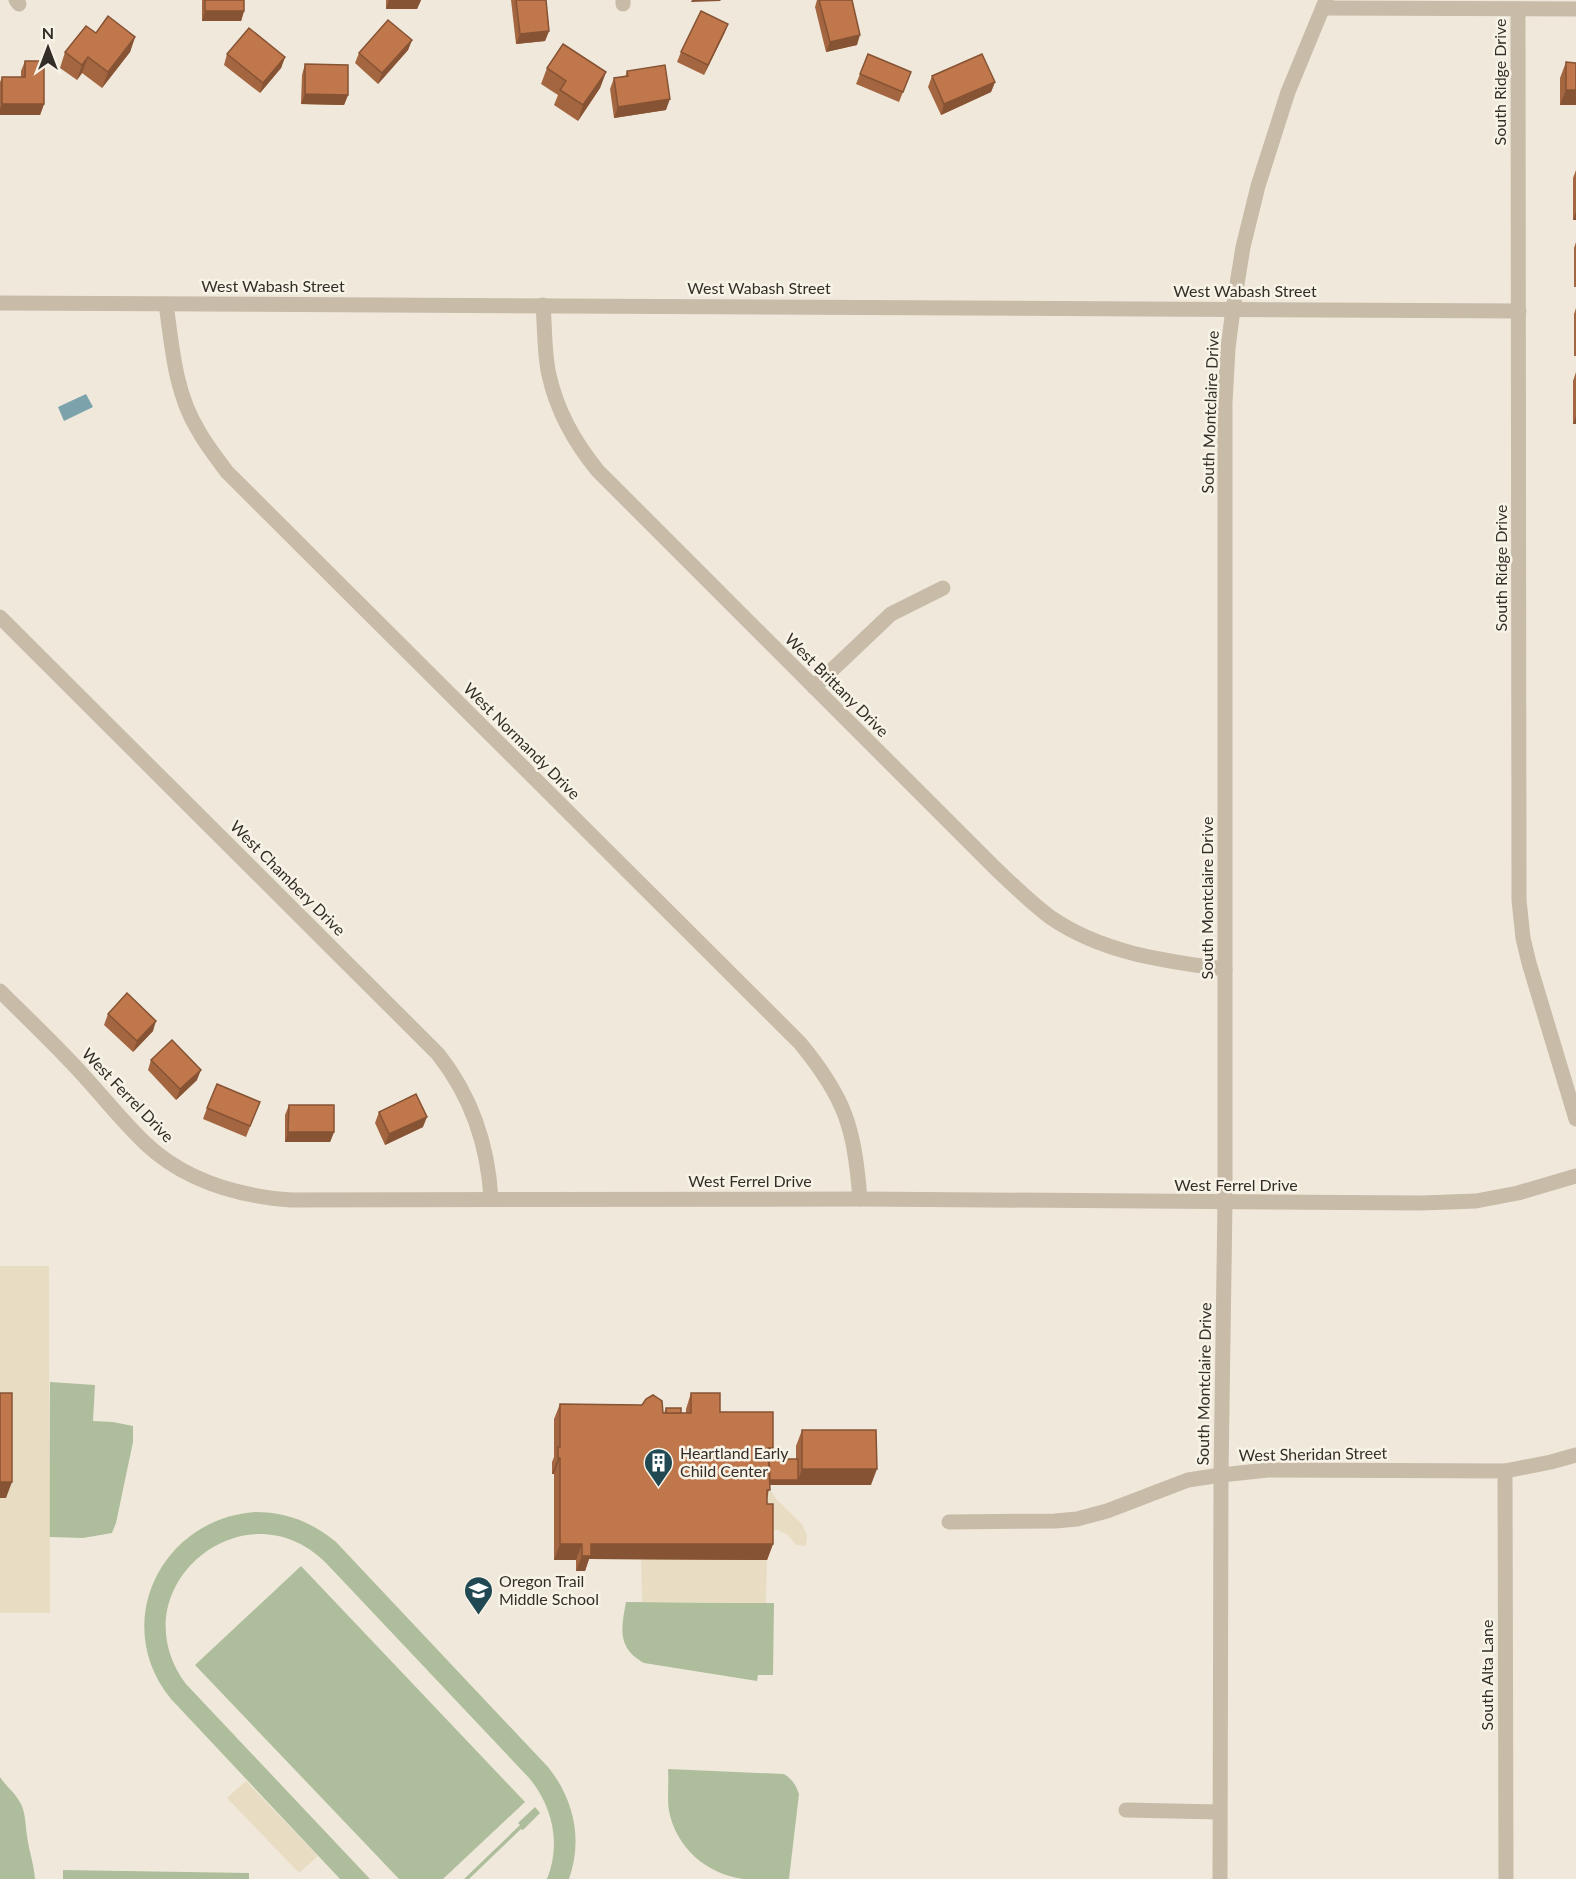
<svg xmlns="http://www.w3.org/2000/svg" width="1576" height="1879" viewBox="0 0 1576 1879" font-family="Lato,sans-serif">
  <rect width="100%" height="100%" fill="#f0e9db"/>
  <g fill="#aebe9c">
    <path d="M 50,1382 L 95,1385 L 93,1421 L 113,1422 L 133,1426 L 133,1442 L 116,1523 L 112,1533 L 83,1538 L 49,1537 Z"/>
    <path d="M 255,1512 C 286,1512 312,1522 336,1542 L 548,1767 C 574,1799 583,1840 569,1879 L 547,1879 C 561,1844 553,1808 530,1779 L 326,1563 C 243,1481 116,1590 186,1684 L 370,1879 L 340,1879 L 171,1699 C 110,1625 160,1519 255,1512 Z"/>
    <path d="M 301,1566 L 525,1802 L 443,1879 L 399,1879 L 195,1665 Z"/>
    <path d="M 626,1602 L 774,1603 L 773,1675 L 758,1675 L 757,1681 L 644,1663 C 617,1648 621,1629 626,1602 Z"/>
    <path d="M 668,1769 L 784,1774 C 792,1779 796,1785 799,1794 L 789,1879 C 774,1879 758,1879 743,1879 C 706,1874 676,1847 669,1811 C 667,1798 669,1782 668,1769 Z"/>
    <path d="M 0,1777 C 5,1785 13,1791 18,1799 C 26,1810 25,1823 27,1836 C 29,1851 34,1864 35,1879 L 0,1879 Z"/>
    <path d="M 535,1807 L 540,1813 L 523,1830 L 521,1829 L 469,1879 L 464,1879 L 520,1825 L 518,1823 Z"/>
    <path d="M 63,1870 L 249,1873 L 249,1879 L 63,1879 Z"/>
  </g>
  <g fill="#e8ddc3">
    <path d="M 0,1266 L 49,1266 L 50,1613 L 0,1613 L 0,1498 L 6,1498 L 0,1409 Z"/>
    <path d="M 765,1492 L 772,1492 L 777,1500 L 802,1524 L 807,1535 L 806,1546 L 796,1545 L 788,1535 L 778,1530 L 767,1530 Z"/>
    <path d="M 641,1559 L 767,1560 L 766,1603 L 642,1602 Z"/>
    <path d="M 246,1781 L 318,1856 L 299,1873 L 227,1798 Z"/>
  </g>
  <path fill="#7ca3ac" d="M 86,394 L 93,407 L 64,421 L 58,407 Z"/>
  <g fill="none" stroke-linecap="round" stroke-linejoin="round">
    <g stroke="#c8bba8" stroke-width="15">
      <path d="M 16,0 L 19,4"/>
      <path d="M 623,0 L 623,4"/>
      <path d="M 1323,8 L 1576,9"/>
      <path d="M 1518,9 L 1519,900 L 1523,938 L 1529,963 L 1576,1119"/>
      <path d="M 0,303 L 1519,311"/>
      <path d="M 166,304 C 172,346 175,393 198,430 C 206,445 217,458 227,472 L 800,1043 C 846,1099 854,1127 860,1199"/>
      <path d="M 543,305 C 545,328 544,353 549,375 C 557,411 575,443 598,471 L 995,868 C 1013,885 1030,902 1050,917 C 1102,953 1164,961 1225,969"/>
      <path d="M 0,617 L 438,1054 C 472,1097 488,1144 491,1199"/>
      <path d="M 814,687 L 891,614 L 943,588"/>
      <path d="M 0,991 C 28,1019 57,1046 83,1075 C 104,1098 123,1122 145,1143 C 185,1181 237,1196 291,1200 L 860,1199 L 1421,1203 L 1476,1201 L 1518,1193 L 1576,1176"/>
      <path d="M 1505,1471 L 1506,1879"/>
      <path d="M 949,1522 L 1055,1521 L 1077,1519 L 1107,1511 L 1188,1480 L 1221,1475 L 1268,1470 L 1505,1471 L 1551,1462 L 1576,1455"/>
      <path d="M 1126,1810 L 1219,1812"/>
      <path d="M 1220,1879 L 1221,1475 L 1225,1203 L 1225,403 L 1228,348 L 1233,309 L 1243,247 L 1258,186 L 1288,92 L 1326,0"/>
    </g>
  </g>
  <g fill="#a46640">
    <path d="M 202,0 L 244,0 L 244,11 L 241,21 L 202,21 Z"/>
    <path d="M 386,0 L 421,0 L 417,9 L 386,9 Z"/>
    <path d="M 511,0 L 546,0 L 549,31 L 545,41 L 516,44 Z"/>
    <path d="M 817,0 L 852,0 L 857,45 L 826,52 L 815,7 Z"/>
    <path d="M 728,24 L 724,34 L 704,75 L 677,62 L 681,52 Z"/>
    <path d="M 96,33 L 135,37 L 130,52 L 102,88 L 82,73 L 77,80 L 60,68 L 65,52 Z"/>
    <path d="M 412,40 L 408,50 L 378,84 L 355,63 L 359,53 Z"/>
    <path d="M 227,54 L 285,57 L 281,68 L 260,93 L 224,65 Z"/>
    <path d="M 25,61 L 44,104 L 40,115 L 0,115 L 0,82 L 2,77 L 21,77 L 21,71 Z"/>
    <path d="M 1566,62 L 1576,63 L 1576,105 L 1560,105 L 1560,78 Z"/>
    <path d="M 305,64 L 348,95 L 344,105 L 301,104 L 302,75 Z"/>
    <path d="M 547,68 L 606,72 L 600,88 L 578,121 L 554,105 L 558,95 L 541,84 Z"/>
    <path d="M 627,71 L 666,110 L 614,118 L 610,89 L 614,78 L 625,77 Z"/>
    <path d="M 911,72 L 899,102 L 856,84 L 860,74 Z"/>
    <path d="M 932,76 L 995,82 L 991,92 L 941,115 L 928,87 Z"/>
    <path d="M 1576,170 L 1576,220 L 1573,220 L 1573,178 Z"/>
    <path d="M 1576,242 L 1576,287 L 1574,287 L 1574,248 Z"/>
    <path d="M 1576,308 L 1576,356 L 1574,356 L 1574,314 Z"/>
    <path d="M 1576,372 L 1576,424 L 1573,424 L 1573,381 Z"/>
    <path d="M 108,1014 L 153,1031 L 133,1052 L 104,1025 Z"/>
    <path d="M 151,1060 L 197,1080 L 176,1100 L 148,1070 Z"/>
    <path d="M 260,1102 L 246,1137 L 203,1119 L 207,1108 Z"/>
    <path d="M 289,1105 L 334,1132 L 330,1142 L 285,1142 L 285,1115 Z"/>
    <path d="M 379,1112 L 423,1127 L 385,1145 L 375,1123 Z"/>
    <path d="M 691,1393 L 720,1412 L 769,1459 L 796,1459 L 796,1446 L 802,1430 L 871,1485 L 770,1485 L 767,1499 L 767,1504 L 773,1544 L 767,1560 L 589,1559 L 585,1571 L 576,1571 L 576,1560 L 554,1560 L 554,1474 L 552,1474 L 552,1462 L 554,1457 L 554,1419 L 560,1404 L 663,1413 L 664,1413 L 666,1408 L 681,1413 L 686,1413 L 686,1409 Z"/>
  </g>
  <g fill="#865334">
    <path d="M 389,0 L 421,0 L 417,9 L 386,9 Z"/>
    <path d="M 692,0 L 721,0 L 720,1 L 691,2 Z"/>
    <path d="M 205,11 L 244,11 L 241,21 L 202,21 Z"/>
    <path d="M 728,24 L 724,34 L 704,75 L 708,65 Z"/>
    <path d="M 549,31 L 545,41 L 516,44 L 520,34 Z"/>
    <path d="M 860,35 L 857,45 L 826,52 L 830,42 Z"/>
    <path d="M 135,37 L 130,52 L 102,88 L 108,72 Z"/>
    <path d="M 412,40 L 408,50 L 378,84 L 382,73 Z"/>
    <path d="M 88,57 L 82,73 L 77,80 L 82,65 Z"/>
    <path d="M 285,57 L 281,68 L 260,93 L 263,83 Z"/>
    <path d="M 606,72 L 600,88 L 578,121 L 583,105 Z"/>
    <path d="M 995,82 L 991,92 L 941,115 L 944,104 Z"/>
    <path d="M 1566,90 L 1576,90 L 1576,105 L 1560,105 Z"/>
    <path d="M 305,94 L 348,95 L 344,105 L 301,104 Z"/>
    <path d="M 670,99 L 666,110 L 614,118 L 618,107 Z"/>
    <path d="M 2,104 L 44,104 L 40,115 L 0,115 L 0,109 Z"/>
    <path d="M 1576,212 L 1576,220 L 1573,220 Z"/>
    <path d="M 1576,416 L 1576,424 L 1573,424 Z"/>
    <path d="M 156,1021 L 153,1031 L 133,1052 L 137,1041 Z"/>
    <path d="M 201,1070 L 197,1080 L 176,1100 L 180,1089 Z"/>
    <path d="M 427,1117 L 423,1127 L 385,1145 L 389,1134 Z"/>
    <path d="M 288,1132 L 334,1132 L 330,1142 L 285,1142 Z"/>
    <path d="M 768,1448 L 773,1448 L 767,1464 Z"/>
    <path d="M 558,1458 L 560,1458 L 554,1474 L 552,1474 Z"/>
    <path d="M 802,1469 L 877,1469 L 871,1485 L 796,1485 Z"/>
    <path d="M 764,1480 L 798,1480 L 796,1485 L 762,1485 Z"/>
    <path d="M 0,1482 L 12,1482 L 6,1498 L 0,1498 Z"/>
    <path d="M 560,1544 L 582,1544 L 576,1560 L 554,1560 Z"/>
    <path d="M 591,1544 L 773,1544 L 767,1560 L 589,1559 L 585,1571 L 576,1571 L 582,1556 Z"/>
  </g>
  <g fill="#bf774b" stroke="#865334" stroke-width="1.5">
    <rect x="205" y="0" width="39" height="11"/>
    <path d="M 516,0 L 546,0 L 549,31 L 520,34 Z"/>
    <path d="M 819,0 L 852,0 L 860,35 L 830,42 Z"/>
    <path d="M 701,11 L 728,24 L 708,65 L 681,52 Z"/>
    <path d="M 108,16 L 135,37 L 108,72 L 88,57 L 82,65 L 65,52 L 86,26 L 96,33 Z"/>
    <path d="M 388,20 L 412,40 L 382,73 L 359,53 Z"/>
    <path d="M 249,28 L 285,57 L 263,83 L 227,54 Z"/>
    <path d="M 563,44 L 606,72 L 583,105 L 560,90 L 566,81 L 547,68 Z"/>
    <path d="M 868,54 L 911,72 L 903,92 L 860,74 Z"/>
    <path d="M 982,54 L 995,82 L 944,104 L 932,76 Z"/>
    <path d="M 25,61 L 44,61 L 44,104 L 2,104 L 2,77 L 25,77 Z"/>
    <path d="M 1566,62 L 1576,63 L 1576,90 L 1566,90 Z"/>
    <path d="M 305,64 L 348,65 L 348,95 L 305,94 Z"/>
    <path d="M 665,65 L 670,99 L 618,107 L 614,78 L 628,76 L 627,71 Z"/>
    <path d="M 127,993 L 156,1021 L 137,1041 L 108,1014 Z"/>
    <path d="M 172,1040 L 201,1070 L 180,1089 L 151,1060 Z"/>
    <path d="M 217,1084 L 260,1102 L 250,1126 L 207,1108 Z"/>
    <path d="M 416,1094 L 427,1117 L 389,1134 L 379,1112 Z"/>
    <path d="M 289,1105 L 334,1105 L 334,1132 L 288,1132 Z"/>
    <rect x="0" y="1393" width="12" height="89"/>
    <path d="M 691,1393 L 720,1393 L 720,1412 L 773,1412 L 773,1448 L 768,1448 L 770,1490 L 767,1490 L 767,1504 L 773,1504 L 773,1544 L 591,1544 L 591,1556 L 582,1556 L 582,1544 L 560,1544 L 560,1458 L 558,1458 L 558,1447 L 560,1447 L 560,1404 L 642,1405 L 646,1399 L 653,1395 L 662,1401 L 663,1413 L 691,1413 Z"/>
    <rect x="666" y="1408" width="15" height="5"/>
    <path d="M 802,1430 L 876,1430 L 877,1469 L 802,1469 Z"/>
    <path d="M 769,1459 L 798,1459 L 798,1480 L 770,1480 Z"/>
  </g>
  <defs>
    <symbol id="building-pin" viewBox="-11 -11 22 30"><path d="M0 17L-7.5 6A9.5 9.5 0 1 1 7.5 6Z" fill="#204954" stroke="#f8f3e7"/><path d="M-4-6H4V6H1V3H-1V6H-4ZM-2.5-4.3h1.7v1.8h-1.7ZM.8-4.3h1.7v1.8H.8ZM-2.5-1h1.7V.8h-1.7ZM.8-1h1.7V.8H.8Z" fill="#fff"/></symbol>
    <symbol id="school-pin" viewBox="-11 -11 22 30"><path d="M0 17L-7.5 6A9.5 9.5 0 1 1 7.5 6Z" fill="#204954" stroke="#f8f3e7"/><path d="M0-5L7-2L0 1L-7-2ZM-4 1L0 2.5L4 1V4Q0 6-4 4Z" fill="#fff"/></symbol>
  </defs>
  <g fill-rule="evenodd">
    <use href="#building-pin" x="642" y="1446" width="33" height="45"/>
    <use href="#school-pin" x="462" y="1574" width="33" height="45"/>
  </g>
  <g text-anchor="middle" stroke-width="5" stroke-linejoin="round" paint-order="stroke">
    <g font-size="16" fill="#352e28" stroke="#f8f3e7">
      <text transform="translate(1500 82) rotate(-90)" y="6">South Ridge Drive</text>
      <text x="273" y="292">West Wabash Street</text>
      <text x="759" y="294">West Wabash Street</text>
      <text x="1245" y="297">West Wabash Street</text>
      <text transform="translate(1210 412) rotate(-88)" y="6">South Montclaire Drive</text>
      <text transform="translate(1501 568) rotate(-90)" y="6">South Ridge Drive</text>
      <text transform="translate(837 685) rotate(45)" y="6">West Brittany Drive</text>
      <text transform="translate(522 741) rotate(45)" y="6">West Normandy Drive</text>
      <text transform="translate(288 878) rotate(45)" y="6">West Chambery Drive</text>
      <text transform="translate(1207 898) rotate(-90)" y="6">South Montclaire Drive</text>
      <text transform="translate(128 1095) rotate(46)" y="6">West Ferrel Drive</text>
      <text x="750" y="1187">West Ferrel Drive</text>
      <text x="1236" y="1191">West Ferrel Drive</text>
      <text transform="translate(1204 1384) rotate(-89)" y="6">South Montclaire Drive</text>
      <text transform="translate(1313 1454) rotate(-1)" y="6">West Sheridan Street</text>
      <text transform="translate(1487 1675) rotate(-90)" y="6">South Alta Lane</text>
    </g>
    <g font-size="16" fill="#352e28" stroke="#f8f3e7" text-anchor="start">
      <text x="680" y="1459">Heartland Early<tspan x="680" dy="18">Child Center</tspan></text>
      <text x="499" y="1587">Oregon Trail<tspan x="499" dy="18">Middle School</tspan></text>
    </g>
  </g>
  <g transform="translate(48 48)" stroke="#f8f3e7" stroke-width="4.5" paint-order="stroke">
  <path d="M0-4.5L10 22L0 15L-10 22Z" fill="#352e28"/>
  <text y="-9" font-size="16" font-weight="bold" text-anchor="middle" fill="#352e28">N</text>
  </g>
</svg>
